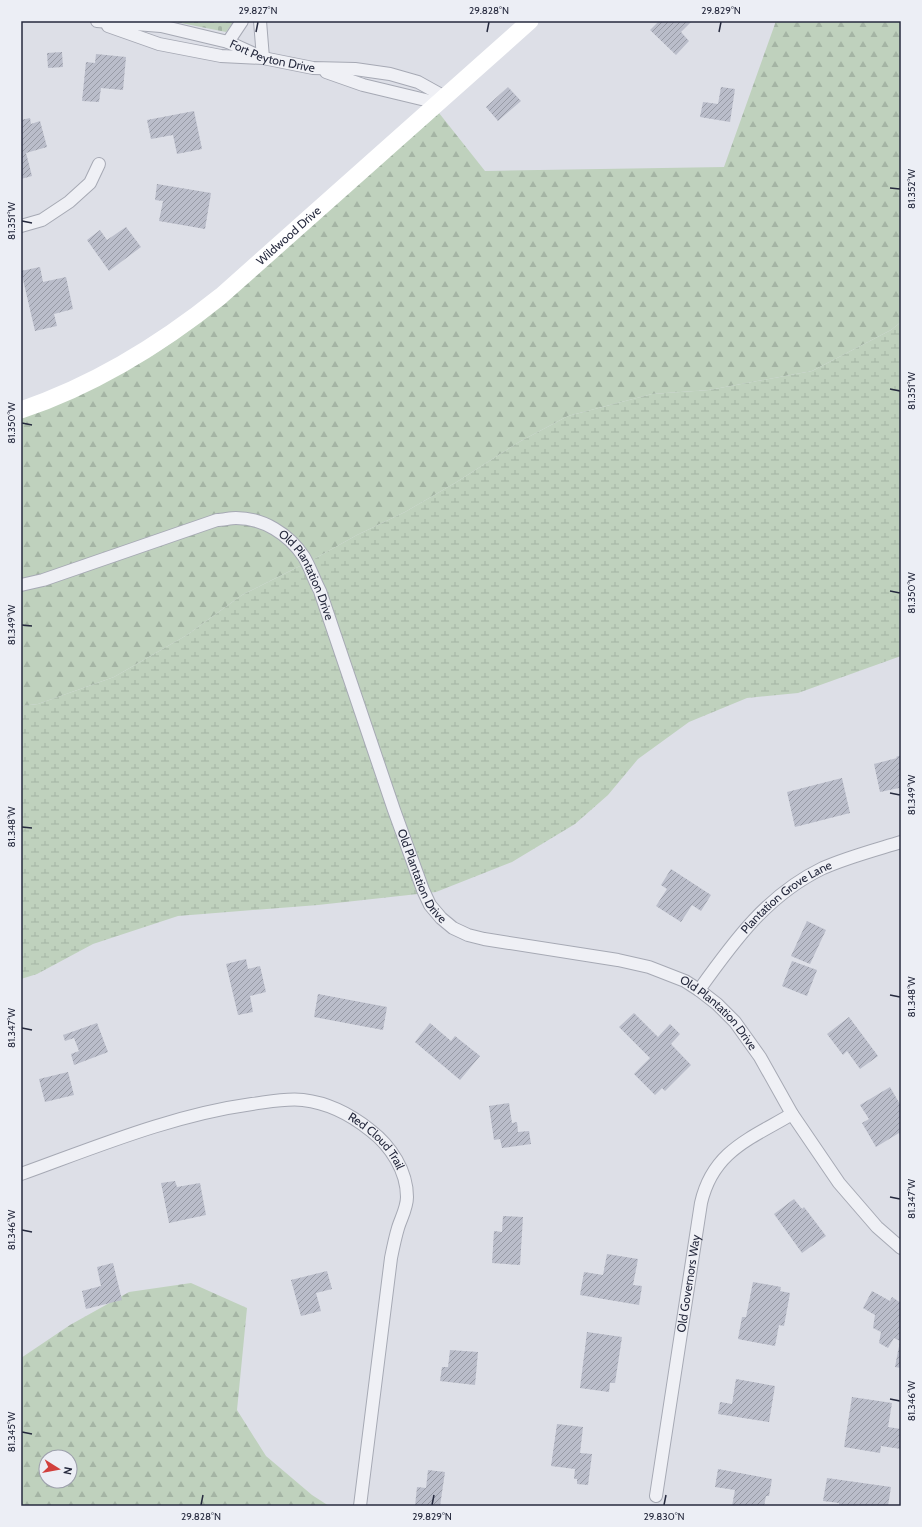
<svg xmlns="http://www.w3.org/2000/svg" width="922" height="1527" viewBox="0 0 922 1527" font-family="Cabin,sans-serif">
  <defs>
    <pattern id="forest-firs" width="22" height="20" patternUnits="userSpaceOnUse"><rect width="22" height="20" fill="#bfd1bd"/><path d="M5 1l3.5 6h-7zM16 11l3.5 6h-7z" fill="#a4b4a4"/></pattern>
    <pattern id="wetland-marsh" width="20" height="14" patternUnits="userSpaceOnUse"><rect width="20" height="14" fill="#bfd1bd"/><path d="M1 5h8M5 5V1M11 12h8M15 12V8" fill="none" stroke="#a4b4a4"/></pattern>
    <pattern id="cemetery-stones" width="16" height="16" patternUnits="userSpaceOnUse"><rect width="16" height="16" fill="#bfd1bd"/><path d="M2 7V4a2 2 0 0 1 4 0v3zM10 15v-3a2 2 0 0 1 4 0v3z" fill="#a4b4a4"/></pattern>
    <pattern id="building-hatch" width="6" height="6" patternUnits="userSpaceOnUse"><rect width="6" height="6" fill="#babdca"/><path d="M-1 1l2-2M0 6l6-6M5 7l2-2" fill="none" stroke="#979aa5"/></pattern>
  </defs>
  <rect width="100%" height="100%" fill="#dddfe7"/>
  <g fill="url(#forest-firs)" fill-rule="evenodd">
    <path d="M 776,21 L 901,21 L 901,322 L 891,330 L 812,371 L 709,390 L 652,394 L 568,416 L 519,442 L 455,483 L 405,512 L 357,535 L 314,559 L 242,595 L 187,635 L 114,677 L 38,704 L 21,706 L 21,418 L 125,371 L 161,350 L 194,327 L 439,113 L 485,171 L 724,167 Z"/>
    <path d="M 191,1283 L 247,1308 L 237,1410 L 266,1456 L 312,1495 L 329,1506 L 21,1506 L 21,1358 L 70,1325 L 129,1292 ZM 46,1457 L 70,1457 L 70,1481 L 46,1481 Z"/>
  </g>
  <path fill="url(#wetland-marsh)" d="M 901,322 L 901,656 L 798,693 L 747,698 L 689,722 L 638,759 L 608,795 L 575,824 L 512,862 L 436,892 L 318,905 L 178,916 L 93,944 L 37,974 L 21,979 L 21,706 L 38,704 L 114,677 L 187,635 L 242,595 L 314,559 L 357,535 L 405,512 L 455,483 L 519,442 L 568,416 L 652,394 L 709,390 L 812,371 L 891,330 Z"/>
  <path fill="url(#cemetery-stones)" d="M 171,21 L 234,21 L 226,32 Z"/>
  <g fill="url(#building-hatch)">
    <path d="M 659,21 L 692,21 L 681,32 L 689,41 L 676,55 L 650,30 Z"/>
    <path d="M 62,52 L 63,67 L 48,68 L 47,53 Z"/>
    <path d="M 96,54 L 126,57 L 123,90 L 101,88 L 99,102 L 82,101 L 86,62 L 95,63 Z"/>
    <path d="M 508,87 L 521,101 L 498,121 L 486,107 Z"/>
    <path d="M 721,87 L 735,89 L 730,122 L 700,117 L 703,102 L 718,104 Z"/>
    <path d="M 194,111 L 202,149 L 177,154 L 173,135 L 151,139 L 147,120 Z"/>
    <path d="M 30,118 L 31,124 L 40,121 L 47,147 L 26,153 L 32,176 L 21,179 L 21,120 Z"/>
    <path d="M 157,184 L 211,193 L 205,229 L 159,221 L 163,201 L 155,200 Z"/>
    <path d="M 126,227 L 141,247 L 109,271 L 87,240 L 100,230 L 107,240 Z"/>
    <path d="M 40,267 L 43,282 L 66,277 L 73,309 L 54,314 L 57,326 L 35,331 L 21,271 Z"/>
    <path d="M 901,755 L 901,792 L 899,788 L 880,792 L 874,764 L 897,758 L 896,757 Z"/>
    <path d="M 842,778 L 850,813 L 795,827 L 787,792 Z"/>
    <path d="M 671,869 L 711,895 L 701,911 L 692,905 L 681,922 L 656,906 L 667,889 L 661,885 Z"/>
    <path d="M 807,921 L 826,930 L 810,964 L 791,956 Z"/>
    <path d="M 246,959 L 248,969 L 260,966 L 266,992 L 250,996 L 253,1012 L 238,1015 L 226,964 Z"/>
    <path d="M 792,961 L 817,970 L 807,996 L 782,986 Z"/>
    <path d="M 318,994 L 387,1007 L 383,1030 L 314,1017 Z"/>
    <path d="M 634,1013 L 658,1037 L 670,1024 L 680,1034 L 671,1044 L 691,1065 L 665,1091 L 662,1088 L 655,1095 L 634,1074 L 650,1058 L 619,1027 Z"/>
    <path d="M 849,1017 L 878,1056 L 860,1069 L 847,1051 L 843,1055 L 827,1034 Z"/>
    <path d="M 97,1023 L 108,1052 L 74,1065 L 71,1054 L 79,1051 L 74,1038 L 65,1041 L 63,1035 Z"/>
    <path d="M 430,1023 L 451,1041 L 455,1036 L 480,1056 L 460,1080 L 415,1042 Z"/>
    <path d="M 68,1072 L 74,1095 L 45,1102 L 39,1079 Z"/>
    <path d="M 890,1087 L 901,1106 L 901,1137 L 899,1133 L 876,1147 L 862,1123 L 869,1119 L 860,1105 Z"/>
    <path d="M 509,1103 L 512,1123 L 517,1122 L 518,1132 L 529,1131 L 531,1144 L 502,1148 L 500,1139 L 494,1140 L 489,1106 Z"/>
    <path d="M 175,1181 L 177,1187 L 200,1183 L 206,1215 L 169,1223 L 161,1183 Z"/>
    <path d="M 794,1199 L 802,1209 L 804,1207 L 826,1236 L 802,1253 L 774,1214 Z"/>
    <path d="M 503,1216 L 523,1217 L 520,1265 L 492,1263 L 494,1231 L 502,1232 Z"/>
    <path d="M 607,1254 L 638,1259 L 633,1285 L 642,1286 L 639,1305 L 580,1295 L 584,1272 L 603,1275 Z"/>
    <path d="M 113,1263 L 122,1300 L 86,1309 L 82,1291 L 101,1286 L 97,1267 Z"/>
    <path d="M 327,1271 L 332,1289 L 316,1293 L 321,1311 L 301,1316 L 291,1280 Z"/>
    <path d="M 753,1282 L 781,1287 L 780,1291 L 790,1293 L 784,1326 L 779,1325 L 775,1346 L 738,1339 L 742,1317 L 746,1317 Z"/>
    <path d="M 872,1291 L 890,1301 L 892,1297 L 901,1303 L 901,1368 L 895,1367 L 900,1341 L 894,1338 L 888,1348 L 879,1343 L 881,1332 L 873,1328 L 875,1315 L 863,1308 Z"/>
    <path d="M 587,1332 L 622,1337 L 615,1383 L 610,1383 L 609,1392 L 580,1388 Z"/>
    <path d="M 450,1350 L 478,1352 L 475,1385 L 440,1381 L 442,1367 L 448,1367 Z"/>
    <path d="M 736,1379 L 775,1386 L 769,1422 L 718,1414 L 720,1402 L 732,1404 Z"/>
    <path d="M 852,1397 L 892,1403 L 888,1427 L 901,1429 L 901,1449 L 881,1446 L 880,1453 L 844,1447 Z"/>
    <path d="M 557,1424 L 583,1427 L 580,1453 L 592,1454 L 588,1485 L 577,1484 L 577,1479 L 574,1479 L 575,1469 L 551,1466 Z"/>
    <path d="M 718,1469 L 772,1479 L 769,1496 L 766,1496 L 764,1506 L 732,1506 L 735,1490 L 715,1487 Z"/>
    <path d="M 428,1470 L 445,1472 L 440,1506 L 415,1506 L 417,1487 L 426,1488 Z"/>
    <path d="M 827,1478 L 891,1487 L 888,1506 L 839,1506 L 839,1503 L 823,1501 Z"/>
  </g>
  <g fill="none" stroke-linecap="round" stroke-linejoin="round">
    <defs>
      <g id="street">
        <path id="s1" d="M 97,21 L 161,26 L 228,42 L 263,58 L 313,68 L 355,69 L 390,74 L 418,82 L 445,97"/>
        <path d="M 108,26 L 159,44 L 221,56 L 263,58 L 260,21"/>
        <path d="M 228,42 L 242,21"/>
        <path d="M 326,72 L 363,85 L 438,103"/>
        <path d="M 21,226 L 42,220 L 69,202 L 90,183 L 99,164"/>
        <path id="s2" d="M 21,585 L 43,580 L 217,520 C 223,520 230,518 236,518 C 263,518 289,534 304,557 C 310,567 314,580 320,591 L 394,810 L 423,890 L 430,905 L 441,918 L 453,928 L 468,935 L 484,939 L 618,960 L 649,967 L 685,981 L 699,990 L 717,1004 L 735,1022 L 760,1057 L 792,1114 L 839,1183 L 877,1227 L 901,1248"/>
        <path id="s3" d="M 699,990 C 734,941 767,895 823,868 C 848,857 875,850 901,842"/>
        <path id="s4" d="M 21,1174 C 96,1147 172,1115 252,1104 C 268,1102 286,1098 303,1100 C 329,1103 350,1114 370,1130 C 391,1146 407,1171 407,1197 C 407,1208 401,1218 398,1228 C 395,1238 393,1248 391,1258 L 360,1506"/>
        <path id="s5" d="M 656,1496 L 701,1203 C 713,1151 750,1139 792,1114"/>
      </g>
    </defs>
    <use href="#street" stroke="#a6a9b4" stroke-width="14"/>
    <use href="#street" stroke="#eff0f5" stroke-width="12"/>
    <path stroke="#fff" stroke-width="17" id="s6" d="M 21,410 C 95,385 160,345 221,296 L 530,21"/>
  </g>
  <path fill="none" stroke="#262a3e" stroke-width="1.5" d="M 256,32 L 258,22M 487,32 L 489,22M 719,32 L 721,22M 890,188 L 900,189M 22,221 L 32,223M 890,389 L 900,391M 22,423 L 32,425M 890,591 L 900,593M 22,625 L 32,626M 890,793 L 900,795M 22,827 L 32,828M 890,995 L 900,997M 22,1028 L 32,1030M 890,1197 L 900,1199M 22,1230 L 32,1232M 890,1399 L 900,1401M 22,1432 L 32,1434M 201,1505 L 203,1495M 432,1505 L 434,1495M 664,1505 L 666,1495"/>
  <g text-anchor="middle" stroke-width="3" stroke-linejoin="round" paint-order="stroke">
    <g font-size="12" fill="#262a3e" stroke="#eceef5">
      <text dy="4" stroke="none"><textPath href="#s1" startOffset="180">Fort Peyton Drive</textPath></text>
      <text dy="4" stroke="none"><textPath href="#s6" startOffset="322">Wildwood Drive</textPath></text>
      <text dy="4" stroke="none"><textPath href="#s2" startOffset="324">Old Plantation Drive</textPath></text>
      <text dy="4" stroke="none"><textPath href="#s2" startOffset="648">Old Plantation Drive</textPath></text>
      <text dy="4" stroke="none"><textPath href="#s3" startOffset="129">Plantation Grove Lane</textPath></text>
      <text dy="4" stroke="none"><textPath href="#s2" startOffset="996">Old Plantation Drive</textPath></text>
      <text dy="4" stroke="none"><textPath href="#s4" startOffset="380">Red Cloud Trail</textPath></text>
      <text dy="4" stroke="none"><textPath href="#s5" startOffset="215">Old Governors Way</textPath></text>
    </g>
  </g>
  <rect width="922" height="1527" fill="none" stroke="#eceef5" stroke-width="44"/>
  <g transform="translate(58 1469) rotate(101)"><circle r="19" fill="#eceef5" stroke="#9da0ac"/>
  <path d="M0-3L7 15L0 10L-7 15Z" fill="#d1403d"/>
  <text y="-6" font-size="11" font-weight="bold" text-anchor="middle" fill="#262a3e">N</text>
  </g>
  <rect x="22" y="22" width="878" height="1483" fill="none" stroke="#262a3e" stroke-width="1.5"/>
  <g font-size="10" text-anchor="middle" fill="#262a3e">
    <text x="258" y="14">29.827°N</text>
    <text x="489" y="14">29.828°N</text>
    <text x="721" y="14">29.829°N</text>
    <text transform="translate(911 189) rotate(-90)" y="4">81.352°W</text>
    <text transform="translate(11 221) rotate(-90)" y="4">81.351°W</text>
    <text transform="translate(911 391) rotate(-90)" y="4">81.351°W</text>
    <text transform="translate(11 423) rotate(-90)" y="4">81.350°W</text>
    <text transform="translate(911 593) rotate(-90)" y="4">81.350°W</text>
    <text transform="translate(11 625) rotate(-90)" y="4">81.349°W</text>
    <text transform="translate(911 795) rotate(-90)" y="4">81.349°W</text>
    <text transform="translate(11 827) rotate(-90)" y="4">81.348°W</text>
    <text transform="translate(911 997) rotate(-90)" y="4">81.348°W</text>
    <text transform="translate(11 1028) rotate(-90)" y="4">81.347°W</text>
    <text transform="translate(911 1199) rotate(-90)" y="4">81.347°W</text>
    <text transform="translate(11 1230) rotate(-90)" y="4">81.346°W</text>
    <text transform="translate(911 1401) rotate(-90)" y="4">81.346°W</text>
    <text transform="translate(11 1432) rotate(-90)" y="4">81.345°W</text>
    <text x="201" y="1520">29.828°N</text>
    <text x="432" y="1520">29.829°N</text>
    <text x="664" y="1520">29.830°N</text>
  </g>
</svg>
